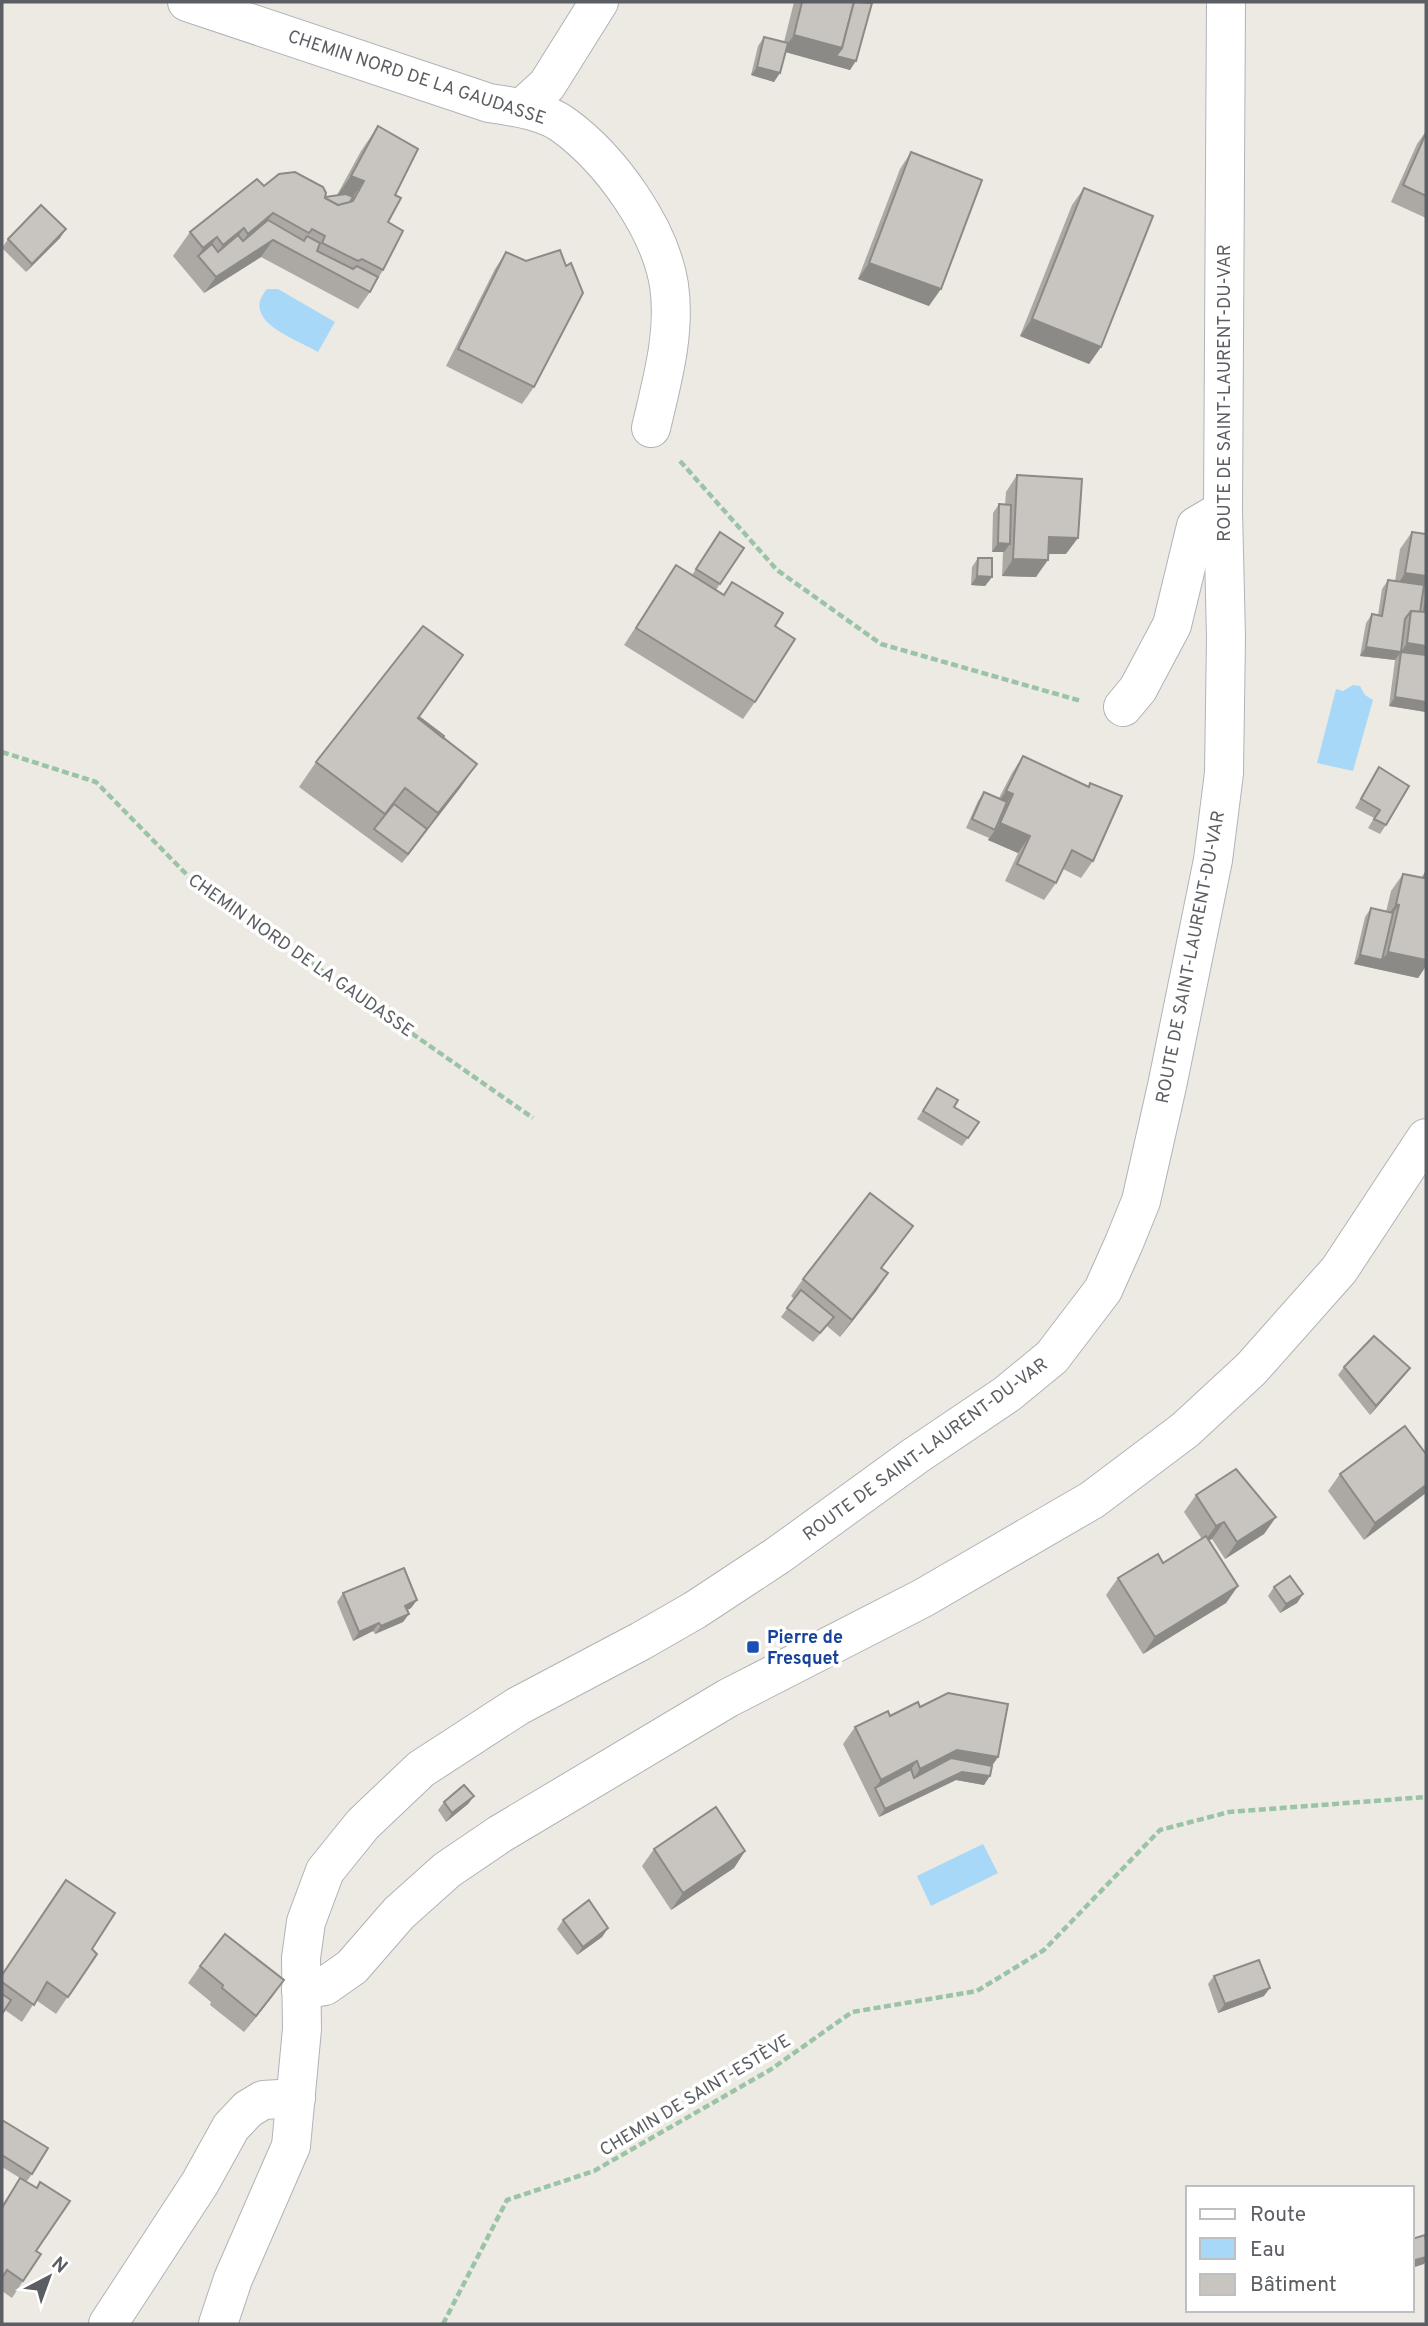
<svg xmlns="http://www.w3.org/2000/svg" width="1428" height="2326" viewBox="0 0 1428 2326" font-family="Overpass,sans-serif">
  <rect width="100%" height="100%" fill="#eceae3"/>
  <g fill="#a8d8f7">
    <path d="M 267,289 L 278,289 L 335,322 L 318,352 C 296,339 239,321 267,289 Z"/>
    <path d="M 1353,685 L 1360,686 L 1365,695 L 1373,700 L 1353,771 L 1317,763 L 1336,689 L 1343,691 Z"/>
    <path d="M 983,1844 L 998,1873 L 931,1906 L 917,1876 Z"/>
  </g>
  <g fill="none" stroke-linecap="round" stroke-linejoin="round">
    <defs>
      <g id="minor">
        <path d="M 187,2 L 489,103 C 514,107 544,110 565,126 C 611,160 660,228 669,285 C 676,333 662,381 651,428"/>
        <path d="M 522,108 L 547,85 L 599,2"/>
        <path d="M 1123,707 L 1138,689 L 1172,625 L 1196,526 L 1223,510"/>
        <path d="M 301,1990 L 325,1986 L 352,1967 L 399,1913 L 447,1870 L 500,1834 L 728,1698 L 923,1598 L 1092,1500 L 1185,1430 L 1251,1369 L 1339,1270 L 1426,1138"/>
        <path d="M 108,2324 L 200,2183 L 231,2127 L 248,2109 L 263,2100 L 296,2098"/>
        <path d="M 218,2324 L 233,2279 L 291,2146 L 302,2029 L 301,1958 L 306,1922 L 325,1871 L 363,1824 L 421,1769 L 518,1706 L 641,1641 L 695,1610 L 777,1556 L 915,1456 L 1007,1394 L 1052,1357 L 1103,1290 L 1124,1243 L 1141,1201 L 1167,1086 L 1213,860 L 1224,773 L 1226,638 L 1223,510 L 1226,2"/>
      </g>
    </defs>
    <use href="#minor" stroke="#b0b3b7" stroke-width="40"/>
    <g stroke="#9bc3a5" stroke-width="4.5" stroke-dasharray="7 3.5" stroke-linecap="butt">
      <path d="M 680,461 L 777,570 L 881,644 L 1081,701"/>
      <path d="M 2,752 L 96,782 L 192,880 L 533,1118"/>
      <path d="M 443,2324 L 507,2200 L 594,2171 L 770,2070 L 852,2012 L 977,1991 L 1044,1950 L 1160,1830 L 1229,1812 L 1426,1797"/>
    </g>
    <use href="#minor" stroke="#fff" stroke-width="38"/>
  </g>
  <g fill="#aca9a5">
    <path d="M 794,2 L 872,2 L 850,70 L 785,52 L 774,82 L 751,75 L 758,46 L 764,37 L 784,42 Z"/>
    <path d="M 378,126 L 395,195 L 388,222 L 383,270 L 370,292 L 358,309 L 261,257 L 204,293 L 173,256 L 190,232 L 264,186 L 325,197 L 337,195 L 361,151 Z"/>
    <path d="M 1426,131 L 1426,218 L 1391,202 L 1417,144 Z"/>
    <path d="M 911,152 L 929,306 L 858,279 L 900,169 Z"/>
    <path d="M 1084,188 L 1101,347 L 1089,364 L 1020,336 L 1072,205 Z"/>
    <path d="M 60,238 L 26,272 L 2,248 L 8,239 Z"/>
    <path d="M 506,252 L 534,387 L 522,404 L 446,366 L 495,269 Z"/>
    <path d="M 1017,475 L 1066,554 L 1048,554 L 1036,577 L 1002,576 L 1003,552 L 992,552 L 993,513 L 999,504 L 1005,505 L 1006,492 Z"/>
    <path d="M 720,532 L 744,548 L 716,590 L 723,595 L 732,582 L 775,626 L 755,702 L 743,719 L 624,645 L 676,565 L 692,575 Z"/>
    <path d="M 1412,532 L 1426,534 L 1426,712 L 1389,706 L 1395,660 L 1360,656 L 1366,623 L 1372,614 L 1378,615 L 1382,589 L 1388,580 L 1395,581 L 1400,549 Z"/>
    <path d="M 978,558 L 992,577 L 985,586 L 971,585 L 972,567 Z"/>
    <path d="M 463,655 L 419,717 L 443,738 L 477,764 L 460,788 L 402,863 L 299,787 L 316,762 Z"/>
    <path d="M 1023,756 L 1088,786 L 1090,783 L 1093,861 L 1081,878 L 1063,869 L 1056,883 L 1044,900 L 1005,881 L 1018,853 L 988,840 L 989,838 L 966,828 L 978,801 L 984,792 L 999,798 L 1012,773 Z"/>
    <path d="M 1379,767 L 1386,825 L 1380,834 L 1368,828 L 1374,818 L 1355,808 Z"/>
    <path d="M 1426,871 L 1426,966 L 1418,978 L 1354,964 L 1365,917 L 1371,908 L 1386,912 L 1391,891 L 1403,874 L 1421,878 Z"/>
    <path d="M 937,1088 L 954,1107 L 979,1122 L 962,1146 L 917,1119 Z"/>
    <path d="M 913,1226 L 882,1268 L 877,1290 L 840,1337 L 827,1326 L 813,1342 L 781,1317 L 794,1299 L 791,1296 L 803,1279 Z"/>
    <path d="M 1344,1367 L 1403,1377 L 1370,1415 L 1338,1375 Z"/>
    <path d="M 1426,1454 L 1364,1540 L 1328,1491 L 1340,1474 Z"/>
    <path d="M 1196,1495 L 1276,1517 L 1264,1534 L 1225,1559 L 1212,1539 L 1209,1540 L 1238,1586 L 1226,1603 L 1143,1654 L 1106,1595 L 1118,1578 L 1163,1563 L 1202,1539 L 1184,1512 Z"/>
    <path d="M 1274,1587 L 1303,1594 L 1297,1603 L 1280,1613 L 1268,1596 Z"/>
    <path d="M 343,1593 L 417,1600 L 411,1608 L 408,1610 L 409,1614 L 403,1622 L 375,1634 L 373,1631 L 353,1641 L 337,1602 Z"/>
    <path d="M 920,1707 L 998,1757 L 992,1766 L 984,1785 L 956,1780 L 879,1817 L 843,1744 L 855,1727 Z"/>
    <path d="M 474,1796 L 468,1804 L 446,1822 L 438,1810 L 444,1802 Z"/>
    <path d="M 654,1849 L 745,1851 L 734,1868 L 671,1910 L 642,1866 Z"/>
    <path d="M 563,1920 L 608,1928 L 602,1937 L 577,1955 L 557,1929 Z"/>
    <path d="M 92,1949 L 97,1954 L 56,2014 L 36,2000 L 22,2022 L 5,2010 L 2,2014 L 2,1974 Z"/>
    <path d="M 200,1966 L 272,1997 L 244,2032 L 210,2005 L 211,2002 L 188,1983 Z"/>
    <path d="M 1214,1976 L 1264,1996 L 1218,2013 L 1208,1984 Z"/>
    <path d="M 2,2120 L 32,2174 L 27,2181 L 36,2251 L 23,2281 L 12,2298 L 2,2291 L 2,2205 L 20,2178 L 2,2167 Z"/>
  </g>
  <g fill="#8c8a86">
    <path d="M 794,35 L 842,48 L 856,61 L 850,70 L 782,51 Z"/>
    <path d="M 757,67 L 780,73 L 774,82 L 751,75 Z"/>
    <path d="M 351,176 L 364,181 L 347,205 L 334,200 Z"/>
    <path d="M 273,213 L 256,237 L 231,258 L 248,234 Z"/>
    <path d="M 244,228 L 227,252 L 206,269 L 223,245 Z"/>
    <path d="M 66,229 L 60,238 L 26,272 L 32,264 Z"/>
    <path d="M 217,237 L 202,259 L 198,256 L 203,248 Z"/>
    <path d="M 273,240 L 261,257 L 204,293 L 216,277 Z"/>
    <path d="M 869,263 L 941,289 L 929,306 L 858,279 Z"/>
    <path d="M 1032,319 L 1101,347 L 1089,364 L 1020,336 Z"/>
    <path d="M 1049,537 L 1078,538 L 1066,554 L 1037,554 Z"/>
    <path d="M 998,543 L 1010,544 L 1004,552 L 992,552 Z"/>
    <path d="M 1013,559 L 1048,560 L 1036,577 L 1002,576 Z"/>
    <path d="M 1405,573 L 1426,576 L 1426,581 L 1418,593 L 1394,590 Z"/>
    <path d="M 977,576 L 992,577 L 985,586 L 971,585 Z"/>
    <path d="M 1407,643 L 1426,646 L 1426,664 L 1401,652 Z"/>
    <path d="M 1366,647 L 1401,652 L 1395,660 L 1360,656 Z"/>
    <path d="M 1395,697 L 1426,702 L 1426,712 L 1389,706 Z"/>
    <path d="M 477,764 L 460,788 L 402,863 L 438,813 Z"/>
    <path d="M 1006,791 L 1013,794 L 1001,811 L 994,808 Z"/>
    <path d="M 1000,823 L 1030,836 L 1018,853 L 988,840 Z"/>
    <path d="M 1396,904 L 1399,905 L 1387,922 L 1384,921 Z"/>
    <path d="M 1388,952 L 1426,960 L 1426,966 L 1418,978 L 1354,964 L 1360,955 L 1382,960 Z"/>
    <path d="M 888,1273 L 877,1290 L 840,1337 L 852,1320 Z"/>
    <path d="M 1410,1368 L 1403,1377 L 1370,1415 L 1376,1406 Z"/>
    <path d="M 1426,1485 L 1426,1493 L 1364,1540 L 1375,1523 Z"/>
    <path d="M 1276,1517 L 1264,1534 L 1225,1559 L 1237,1542 Z"/>
    <path d="M 1224,1522 L 1212,1539 L 1204,1542 L 1216,1526 Z"/>
    <path d="M 1238,1586 L 1226,1603 L 1143,1654 L 1155,1637 Z"/>
    <path d="M 1303,1594 L 1297,1603 L 1280,1613 L 1286,1604 Z"/>
    <path d="M 417,1600 L 411,1608 L 399,1614 L 405,1606 Z"/>
    <path d="M 409,1614 L 403,1622 L 375,1634 L 381,1626 Z"/>
    <path d="M 379,1623 L 373,1631 L 353,1641 L 359,1632 Z"/>
    <path d="M 957,1750 L 998,1757 L 986,1774 L 945,1767 L 908,1786 L 920,1769 Z"/>
    <path d="M 917,1761 L 905,1778 L 875,1788 L 881,1780 Z"/>
    <path d="M 962,1772 L 990,1776 L 984,1785 L 956,1780 L 879,1817 L 885,1809 Z"/>
    <path d="M 474,1796 L 468,1804 L 446,1822 L 452,1813 Z"/>
    <path d="M 745,1851 L 734,1868 L 671,1910 L 683,1893 Z"/>
    <path d="M 608,1928 L 602,1937 L 577,1955 L 583,1947 Z"/>
    <path d="M 284,1980 L 272,1997 L 244,2032 L 256,2016 Z"/>
    <path d="M 1270,1988 L 1264,1996 L 1218,2013 L 1225,2004 Z"/>
    <path d="M 1426,2257 L 1426,2260 L 1424,2264 L 1412,2268 L 1412,2261 Z"/>
  </g>
  <g fill="#c8c5c0" stroke="#8c8a86" stroke-width="2">
    <path d="M 802,2 L 854,2 L 842,48 L 794,35 Z"/>
    <path d="M 854,2 L 872,3 L 856,61 L 836,56 L 842,48 Z"/>
    <path d="M 764,37 L 788,43 L 780,73 L 757,67 Z"/>
    <path d="M 378,126 L 418,149 L 395,195 L 401,198 L 388,222 L 403,231 L 383,270 L 362,259 L 358,261 L 322,243 L 325,236 L 312,229 L 309,233 L 273,213 L 248,234 L 244,228 L 223,245 L 217,237 L 203,248 L 190,232 L 257,179 L 264,186 L 279,174 L 295,172 L 323,187 L 326,193 L 325,198 L 338,205 L 353,201 L 364,181 L 351,176 Z"/>
    <path d="M 1426,133 L 1426,196 L 1403,185 Z"/>
    <path d="M 911,152 L 982,180 L 941,289 L 869,263 Z"/>
    <path d="M 1084,188 L 1153,216 L 1101,347 L 1032,319 Z"/>
    <path d="M 346,194 L 353,197 L 350,202 L 338,205 L 325,198 L 325,197 Z"/>
    <path d="M 41,205 L 66,229 L 32,264 L 8,239 Z"/>
    <path d="M 268,220 L 304,241 L 307,236 L 320,243 L 317,251 L 353,269 L 357,266 L 378,277 L 370,292 L 273,240 L 216,277 L 198,256 L 212,244 L 218,252 L 238,235 L 243,241 Z"/>
    <path d="M 560,250 L 566,266 L 571,263 L 583,293 L 534,387 L 458,349 L 506,252 L 526,261 Z"/>
    <path d="M 1017,475 L 1082,479 L 1078,538 L 1049,537 L 1048,560 L 1013,559 Z"/>
    <path d="M 999,504 L 1011,505 L 1010,544 L 998,543 Z"/>
    <path d="M 720,532 L 744,548 L 720,584 L 696,569 Z"/>
    <path d="M 1412,532 L 1426,534 L 1426,576 L 1405,573 Z"/>
    <path d="M 978,558 L 992,558 L 992,577 L 977,576 Z"/>
    <path d="M 676,565 L 724,595 L 732,582 L 783,613 L 775,626 L 795,639 L 755,702 L 636,628 Z"/>
    <path d="M 1388,580 L 1424,585 L 1420,612 L 1411,611 L 1405,619 L 1401,652 L 1366,647 L 1372,614 L 1382,616 Z"/>
    <path d="M 1426,598 L 1426,646 L 1407,643 L 1411,611 L 1424,612 Z"/>
    <path d="M 423,626 L 463,655 L 418,718 L 477,764 L 438,813 L 405,788 L 385,814 L 316,762 Z"/>
    <path d="M 1401,652 L 1426,655 L 1426,702 L 1395,697 Z"/>
    <path d="M 419,717 L 444,736 L 443,738 L 418,718 Z"/>
    <path d="M 1023,756 L 1089,787 L 1090,783 L 1122,796 L 1093,861 L 1072,850 L 1056,883 L 1017,864 L 1030,836 L 1000,823 L 1013,794 L 1006,791 Z"/>
    <path d="M 1379,767 L 1409,786 L 1386,825 L 1374,819 L 1380,810 L 1361,799 Z"/>
    <path d="M 984,792 L 1007,802 L 995,830 L 972,819 Z"/>
    <path d="M 394,804 L 427,829 L 408,854 L 374,829 Z"/>
    <path d="M 1426,871 L 1426,960 L 1388,952 L 1399,905 L 1396,904 L 1403,874 L 1424,878 Z"/>
    <path d="M 1371,908 L 1393,913 L 1382,960 L 1360,955 Z"/>
    <path d="M 937,1088 L 958,1100 L 954,1107 L 979,1122 L 968,1138 L 923,1111 Z"/>
    <path d="M 870,1193 L 913,1226 L 881,1268 L 888,1273 L 852,1320 L 803,1279 Z"/>
    <path d="M 801,1290 L 834,1317 L 820,1333 L 787,1308 Z"/>
    <path d="M 1374,1336 L 1410,1368 L 1376,1406 L 1344,1367 Z"/>
    <path d="M 1405,1426 L 1426,1454 L 1426,1485 L 1375,1523 L 1340,1474 Z"/>
    <path d="M 1236,1469 L 1276,1517 L 1237,1542 L 1224,1522 L 1216,1526 L 1196,1495 Z"/>
    <path d="M 1206,1536 L 1238,1586 L 1155,1637 L 1118,1578 L 1158,1554 L 1163,1563 Z"/>
    <path d="M 404,1568 L 417,1600 L 405,1606 L 409,1614 L 381,1626 L 379,1623 L 359,1632 L 343,1593 Z"/>
    <path d="M 1290,1576 L 1303,1594 L 1286,1604 L 1274,1587 Z"/>
    <path d="M 948,1693 L 1008,1704 L 998,1757 L 957,1750 L 920,1769 L 917,1761 L 881,1780 L 855,1727 L 888,1711 L 890,1716 L 918,1702 L 920,1707 Z"/>
    <path d="M 951,1758 L 992,1766 L 990,1776 L 962,1772 L 885,1809 L 875,1788 L 911,1769 L 914,1778 Z"/>
    <path d="M 464,1785 L 474,1796 L 452,1813 L 444,1802 Z"/>
    <path d="M 716,1807 L 745,1851 L 683,1893 L 654,1849 Z"/>
    <path d="M 66,1880 L 115,1913 L 92,1949 L 97,1954 L 68,1997 L 47,1982 L 34,2005 L 2,1982 L 2,1975 Z"/>
    <path d="M 589,1900 L 608,1928 L 583,1947 L 563,1920 Z"/>
    <path d="M 225,1934 L 284,1980 L 256,2016 L 222,1988 L 223,1985 L 200,1966 Z"/>
    <path d="M 1259,1960 L 1270,1988 L 1225,2004 L 1214,1976 Z"/>
    <path d="M 2,1994 L 11,2000 L 2,2014 Z"/>
    <path d="M 2,2120 L 48,2148 L 32,2174 L 2,2155 Z"/>
    <path d="M 20,2178 L 37,2188 L 40,2182 L 70,2201 L 36,2251 L 41,2254 L 23,2281 L 7,2270 L 2,2278 L 2,2208 Z"/>
    <path d="M 1425,2235 L 1426,2241 L 1426,2257 L 1412,2261 L 1412,2239 Z"/>
  </g>
  <rect fill="#1a4fb4" stroke="#fff" stroke-width="2.5" x="746" y="1640" width="14" height="14" rx="3.5"/>
  <g text-anchor="middle" stroke-width="7" stroke-linejoin="round" paint-order="stroke">
    <g font-size="18" fill="#5b5e62" stroke="#fff">
      <text transform="translate(417 77) rotate(18)" y="6">CHEMIN NORD DE LA GAUDASSE</text>
      <text transform="translate(1224 393) rotate(-90)" y="6">ROUTE DE SAINT-LAURENT-DU-VAR</text>
      <text transform="translate(301 955) rotate(35)" y="6">CHEMIN NORD DE LA GAUDASSE</text>
      <text transform="translate(1190 957) rotate(-79)" y="6">ROUTE DE SAINT-LAURENT-DU-VAR</text>
      <text transform="translate(925 1449) rotate(-36)" y="6">ROUTE DE SAINT-LAURENT-DU-VAR</text>
      <text transform="translate(695 2095) rotate(-31)" y="6">CHEMIN DE SAINT-ESTÈVE</text>
    </g>
    <g font-size="18" font-weight="bold" fill="#164399" stroke="#fff" text-anchor="start">
      <text x="767" y="1643">Pierre de<tspan x="767" dy="21">Fresquet</tspan></text>
    </g>
  </g>
  <rect width="1428" height="2326" fill="none" stroke="#5b5e62" stroke-width="7"/>
  <rect x="1186" y="2186" width="228" height="126" fill="#ffffff" stroke="#bdbfc0" stroke-width="2"/>
  <rect x="1200" y="2209" width="35" height="10" fill="#ffffff" stroke="#bdbfc0" stroke-width="2"/>
  <text x="1250" y="2221" font-size="21" fill="#5b5e62">Route</text>
  <rect x="1200" y="2238" width="35" height="21" fill="#a8d8f7" stroke="#bdbfc0" stroke-width="2"/>
  <text x="1250" y="2256" font-size="21" fill="#5b5e62">Eau</text>
  <rect x="1200" y="2274" width="35" height="21" fill="#c8c5c0" stroke="#bdbfc0" stroke-width="2"/>
  <text x="1250" y="2291" font-size="21" fill="#5b5e62">Bâtiment</text>
  <g transform="translate(49 2277) rotate(41)" stroke="#ffffff" stroke-width="5" paint-order="stroke">
  <path d="M0-5L12 26L0 18L-12 26Z" fill="#5b5e62"/>
  <text y="-10" font-size="19" font-weight="bold" text-anchor="middle" fill="#5b5e62">N</text>
  </g>
</svg>
